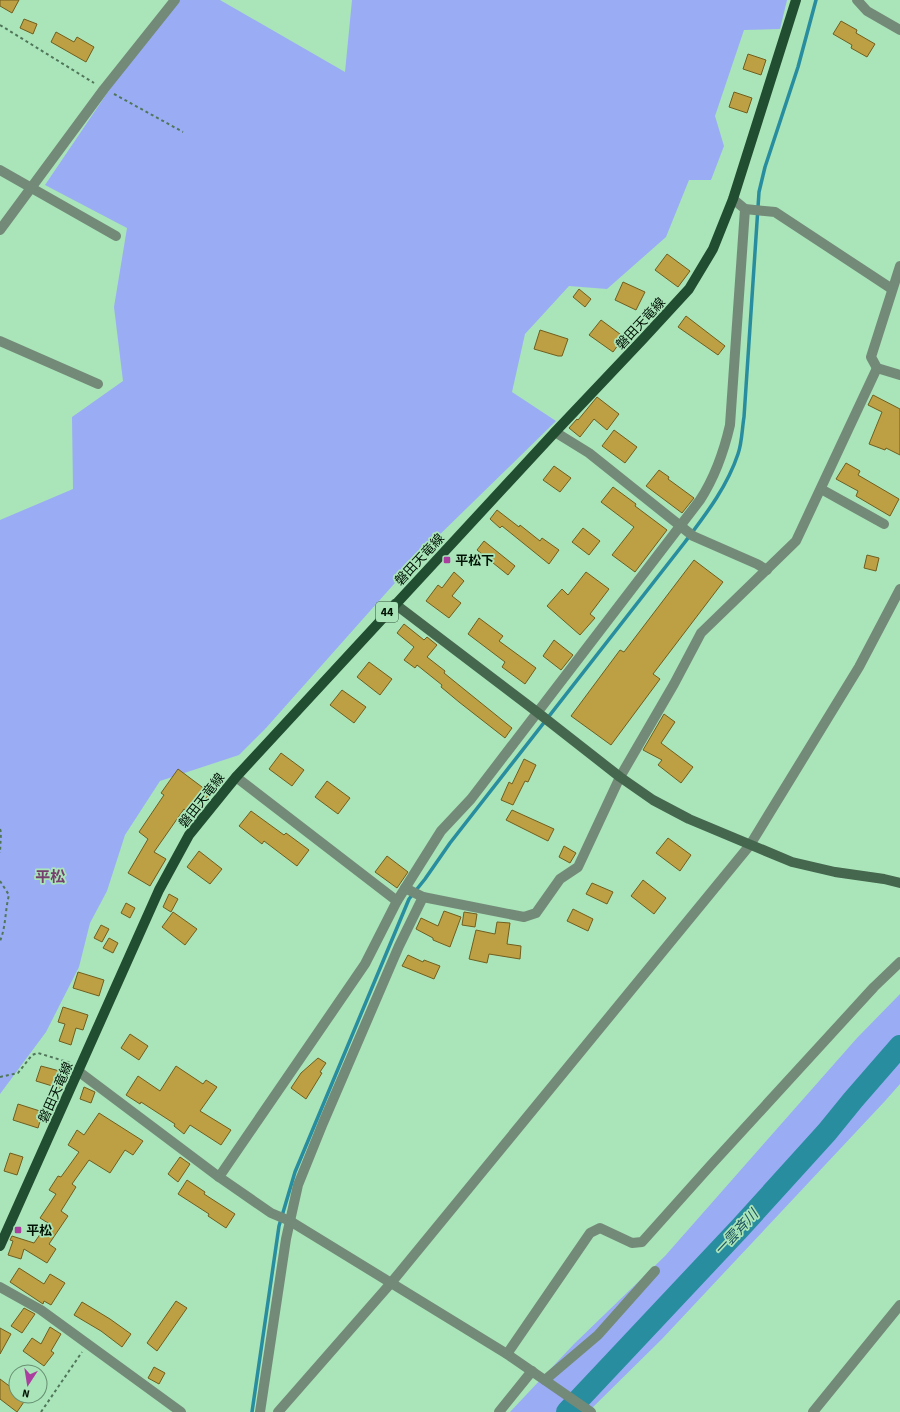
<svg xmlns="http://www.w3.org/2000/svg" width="900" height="1412" viewBox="0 0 900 1412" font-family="'Source Sans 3','Noto Sans JP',sans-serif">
  <rect width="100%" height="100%" fill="#aae4b9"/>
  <g fill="#9aadf4">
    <path d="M 178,0 L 220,0 L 345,72 L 352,0 L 787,0 L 780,29 L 744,30 L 715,116 L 724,146 L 711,180 L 689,180 L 666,237 L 607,289 L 569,286 L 525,334 L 512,392 L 556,421 L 426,548 L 266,728 L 239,755 L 160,781 L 125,835 L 107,891 L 90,923 L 79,967 L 46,1032 L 0,1094 L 0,520 L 73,489 L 72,417 L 123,381 L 114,307 L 127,228 L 45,185 L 143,40 Z"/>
    <path d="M 900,994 L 900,1084 L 885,1101 L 662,1339 L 588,1412 L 510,1412 L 574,1344 L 665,1256 L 857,1038 Z"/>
  </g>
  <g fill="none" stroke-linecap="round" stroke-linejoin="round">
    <path stroke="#278d9f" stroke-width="3.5" d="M 252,1412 L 279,1226 L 295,1172 L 409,899 L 425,879 L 450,843 L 685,542 C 706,514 727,487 738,454 C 742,443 742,429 744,417 L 759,192 L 765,167 L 798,67 L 816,0"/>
    <path stroke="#278d9f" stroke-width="22" d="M 567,1412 L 740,1228 L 827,1132 L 853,1100 L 900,1046"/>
  </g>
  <g fill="#bca043" stroke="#705e1f">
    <path d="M 0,0 L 19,0 L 12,13 L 0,6 Z"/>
    <path d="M 24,19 L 37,24 L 33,34 L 20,28 Z"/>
    <path d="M 841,21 L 857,30 L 856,33 L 875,44 L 867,57 L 851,48 L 852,45 L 833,34 Z"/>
    <path d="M 56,32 L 74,42 L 77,37 L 94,47 L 86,62 L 51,42 Z"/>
    <path d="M 748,54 L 766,60 L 761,75 L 743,69 Z"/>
    <path d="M 734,92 L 752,98 L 747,113 L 729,107 Z"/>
    <path d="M 667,254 L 690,271 L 678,287 L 655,270 Z"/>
    <path d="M 623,282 L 645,292 L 636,310 L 615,300 Z"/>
    <path d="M 579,289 L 591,299 L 585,307 L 573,297 Z"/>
    <path d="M 686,316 L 725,346 L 718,355 L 678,327 Z"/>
    <path d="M 601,320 L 624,337 L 613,352 L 589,335 Z"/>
    <path d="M 540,330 L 568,339 L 562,356 L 558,356 L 534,349 Z"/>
    <path d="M 873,395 L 900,409 L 900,455 L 886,448 L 885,450 L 869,444 L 882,412 L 868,405 Z"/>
    <path d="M 597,397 L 619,414 L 607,430 L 594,419 L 580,437 L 569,428 L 577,419 L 578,420 Z"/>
    <path d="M 614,430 L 637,447 L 625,463 L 602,446 Z"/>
    <path d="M 846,463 L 860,471 L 858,475 L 899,499 L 890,516 L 856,496 L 858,491 L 836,479 Z"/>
    <path d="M 554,466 L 571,478 L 560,492 L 543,480 Z"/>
    <path d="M 659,470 L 669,477 L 668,479 L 694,498 L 682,513 L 646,486 Z"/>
    <path d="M 613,487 L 636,504 L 635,506 L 667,530 L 635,572 L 612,555 L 634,527 L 601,502 Z"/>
    <path d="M 497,510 L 519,527 L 520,525 L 540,541 L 542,538 L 559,550 L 549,564 L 502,526 L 500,528 L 490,519 Z"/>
    <path d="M 583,528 L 600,541 L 589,555 L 572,542 Z"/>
    <path d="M 484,541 L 515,566 L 508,575 L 477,550 Z"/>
    <path d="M 867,555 L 879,558 L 876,571 L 864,568 Z"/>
    <path d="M 694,560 L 723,582 L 653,674 L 660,679 L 611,745 L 571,716 L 620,650 L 624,652 Z"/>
    <path d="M 454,572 L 464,581 L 452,596 L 461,603 L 449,618 L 426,601 L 438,585 L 442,588 Z"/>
    <path d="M 586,572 L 609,589 L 590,614 L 595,618 L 580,635 L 547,606 L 562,589 L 568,595 Z"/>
    <path d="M 479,618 L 503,636 L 499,641 L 536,668 L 525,684 L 502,667 L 505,662 L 468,634 Z"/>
    <path d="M 404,624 L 424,640 L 427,637 L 437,645 L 427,657 L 445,671 L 444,673 L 512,728 L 505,738 L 459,702 L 441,687 L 442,685 L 417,665 L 415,668 L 404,660 L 414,647 L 397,633 Z"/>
    <path d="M 554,640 L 573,655 L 561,670 L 543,656 Z"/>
    <path d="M 369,662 L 392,679 L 380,695 L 357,677 Z"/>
    <path d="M 342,690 L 366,707 L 354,723 L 330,705 Z"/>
    <path d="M 664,714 L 675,722 L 661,743 L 693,767 L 681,783 L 658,765 L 662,760 L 643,750 Z"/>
    <path d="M 281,753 L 304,770 L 292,786 L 269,769 Z"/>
    <path d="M 524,759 L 536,765 L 528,782 L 525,781 L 513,805 L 501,800 L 509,782 L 512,784 Z"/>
    <path d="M 178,769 L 210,793 L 193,816 L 184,809 L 154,852 L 166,859 L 150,886 L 128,873 L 148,839 L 139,832 L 164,795 L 161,793 Z"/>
    <path d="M 327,781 L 350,798 L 338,814 L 315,797 Z"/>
    <path d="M 512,810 L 554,829 L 548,841 L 506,820 Z"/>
    <path d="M 251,811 L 284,835 L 286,833 L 309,850 L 297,866 L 264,841 L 262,844 L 239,826 Z"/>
    <path d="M 668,838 L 691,855 L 680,871 L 656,853 Z"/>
    <path d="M 564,846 L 576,853 L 570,863 L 559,857 Z"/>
    <path d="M 199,851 L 222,869 L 210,884 L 187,867 Z"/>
    <path d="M 387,856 L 408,872 L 397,888 L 375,872 Z"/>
    <path d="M 643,880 L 666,898 L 654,914 L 631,896 Z"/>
    <path d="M 592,883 L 613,892 L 607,904 L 586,894 Z"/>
    <path d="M 169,894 L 178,899 L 171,912 L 163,907 Z"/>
    <path d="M 126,903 L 135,908 L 130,918 L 121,913 Z"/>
    <path d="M 573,909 L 593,919 L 588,931 L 567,921 Z"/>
    <path d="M 444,911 L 461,917 L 450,947 L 433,940 L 433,938 L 416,929 L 421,918 L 438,926 Z"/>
    <path d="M 173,912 L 197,929 L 185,945 L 162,927 Z"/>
    <path d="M 464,912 L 477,914 L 475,927 L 462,925 Z"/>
    <path d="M 497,922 L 510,923 L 507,944 L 521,946 L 520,959 L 489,954 L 487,963 L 469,959 L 476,930 L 495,934 Z"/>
    <path d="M 101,925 L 109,929 L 102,942 L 94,938 Z"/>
    <path d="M 109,938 L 118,943 L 113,953 L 103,948 Z"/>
    <path d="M 408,955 L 423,962 L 424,960 L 440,966 L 434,979 L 402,966 Z"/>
    <path d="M 78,972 L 104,980 L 99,996 L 73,988 Z"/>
    <path d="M 63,1007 L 88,1015 L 83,1030 L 76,1028 L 71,1045 L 59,1041 L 65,1024 L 58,1022 Z"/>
    <path d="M 130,1034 L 148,1046 L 139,1060 L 121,1048 Z"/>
    <path d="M 318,1058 L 326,1063 L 320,1072 L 322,1073 L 306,1099 L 291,1088 L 301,1073 Z"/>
    <path d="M 41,1066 L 67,1073 L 62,1089 L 36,1081 Z"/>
    <path d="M 176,1066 L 203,1084 L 206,1080 L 217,1087 L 200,1111 L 231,1130 L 221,1145 L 190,1125 L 184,1134 L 174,1126 L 175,1124 L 141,1102 L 140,1104 L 126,1095 L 138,1076 L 160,1091 Z"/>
    <path d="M 84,1087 L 95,1092 L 91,1103 L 80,1099 Z"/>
    <path d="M 18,1104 L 43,1112 L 38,1128 L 13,1120 Z"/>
    <path d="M 99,1113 L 143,1141 L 133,1155 L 125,1150 L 110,1173 L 89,1160 L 72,1184 L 76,1187 L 61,1211 L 68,1216 L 49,1244 L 56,1249 L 47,1263 L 24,1249 L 21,1259 L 8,1255 L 13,1241 L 10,1240 L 12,1236 L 34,1243 L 48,1223 L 40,1218 L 56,1194 L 49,1190 L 58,1176 L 61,1177 L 79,1152 L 68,1145 L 77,1130 L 84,1135 Z"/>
    <path d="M 10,1153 L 23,1157 L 17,1175 L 4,1171 Z"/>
    <path d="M 180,1157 L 190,1164 L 178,1182 L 168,1174 Z"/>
    <path d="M 187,1180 L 205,1192 L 204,1194 L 235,1214 L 226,1228 L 208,1216 L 209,1214 L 178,1194 Z"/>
    <path d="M 19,1268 L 44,1284 L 50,1274 L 65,1283 L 51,1305 L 44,1301 L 43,1304 L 10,1282 Z"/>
    <path d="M 176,1301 L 187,1308 L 157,1351 L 147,1343 Z"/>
    <path d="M 82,1302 L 110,1319 L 131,1334 L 122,1347 L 101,1331 L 74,1315 Z"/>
    <path d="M 24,1308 L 35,1314 L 22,1333 L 11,1326 Z"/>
    <path d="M 50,1327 L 61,1334 L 51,1351 L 54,1353 L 44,1366 L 23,1351 L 32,1338 L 41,1344 Z"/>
    <path d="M 0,1328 L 11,1334 L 0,1354 Z"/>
    <path d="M 154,1367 L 165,1373 L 159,1384 L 148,1378 Z"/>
    <path d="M 0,1379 L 16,1391 L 16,1396 L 28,1396 L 17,1412 L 0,1399 Z"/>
  </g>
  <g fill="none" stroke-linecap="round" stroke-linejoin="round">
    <g stroke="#50765a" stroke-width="2" stroke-dasharray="3 3" stroke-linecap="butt">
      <path d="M 0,25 L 94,83"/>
      <path d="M 114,94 L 183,132"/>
      <path d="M 0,829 L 1,832 L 0,853"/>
      <path d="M 0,881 L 9,895 C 5,910 6,927 0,941"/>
      <path d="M 0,1077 L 18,1073 L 32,1055 L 38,1053 L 71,1063"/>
      <path d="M 41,1412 L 82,1352"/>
    </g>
    <g stroke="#738a78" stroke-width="10">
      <path d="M 857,0 L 867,11 L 900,30"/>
      <path d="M 0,170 L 116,236"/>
      <path d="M 745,209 L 775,212 L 892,289"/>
      <path d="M 0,230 L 104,89 L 175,0"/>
      <path d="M 900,266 L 871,357 L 877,368 L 900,375"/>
      <path d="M 0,341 L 98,384"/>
      <path d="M 555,432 L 589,453 L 693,536 L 757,564 L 767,570"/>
      <path d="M 821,489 L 884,524"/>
      <path d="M 236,777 L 397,901"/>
      <path d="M 405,888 L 423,897 L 524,917 L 536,913 L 560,879 L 578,867 L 620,777 L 674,684 L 701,633 L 796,541 L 877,368"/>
      <path d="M 78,1071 L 219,1177"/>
      <path d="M 0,1287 L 41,1310 L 181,1412"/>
      <path d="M 507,1354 L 590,1233 L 600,1228 L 632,1243 L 642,1242 L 710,1166 L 874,987 L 900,962"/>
      <path d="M 545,1380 L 598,1335 L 655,1271"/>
      <path d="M 260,1412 L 286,1239 L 298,1185 L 323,1123 L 399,946 L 423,897"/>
      <path d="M 278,1412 L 391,1283 L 750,845 L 859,667 L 900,589"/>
      <path d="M 499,1412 L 532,1371"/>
      <path d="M 591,1412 L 507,1354 L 290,1221 L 271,1213 L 219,1177 L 365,964 L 397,901 L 441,831 L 471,799 L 700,500 C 715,477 724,451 730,425 L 745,209 L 733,199"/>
      <path d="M 813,1412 L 900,1305"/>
    </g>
    <path stroke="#44674e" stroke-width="10" d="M 395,604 L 537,712 L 620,777 L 653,800 L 689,819 L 792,862 L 835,872 L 884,879 L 900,883"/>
    <path stroke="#214e30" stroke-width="10" d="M 0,1246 L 159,890 L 189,835 L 236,777 L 555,432 L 643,339 L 689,289 L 713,249 L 733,199 L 796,0"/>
  </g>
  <g fill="#aa3f9f" stroke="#aae4b9" stroke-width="1.5">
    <rect x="443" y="556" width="8" height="8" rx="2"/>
    <rect x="14" y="1226" width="8" height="8" rx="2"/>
  </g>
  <g text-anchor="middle" stroke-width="3.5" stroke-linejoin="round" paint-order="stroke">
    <rect fill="#aae4b9" stroke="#33523b" stroke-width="1" x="376" y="602" width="22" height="20" rx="3"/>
    <g font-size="12" font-weight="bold" fill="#001305">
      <text x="387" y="616">44</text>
    </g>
    <g font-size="13" fill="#001305" stroke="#aae4b9">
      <text transform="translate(640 323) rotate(-47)" y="5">磐田天竜線</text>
      <text transform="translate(419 559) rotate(-47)" y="5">磐田天竜線</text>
      <text transform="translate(201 800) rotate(-52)" y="5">磐田天竜線</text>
      <text transform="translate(55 1092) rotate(-66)" y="5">磐田天竜線</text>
    </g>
    <g font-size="13" font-weight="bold" fill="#001305" stroke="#aae4b9" text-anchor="start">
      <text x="455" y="565">平松下</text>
      <text x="26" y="1235">平松</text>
    </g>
    <g font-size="14" font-style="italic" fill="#1d535d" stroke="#aae4b9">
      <text transform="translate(736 1232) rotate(-47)" y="5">一雲斉川</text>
    </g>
    <g font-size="15" font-weight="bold" fill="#763f6e" stroke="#aae4b9">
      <text x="50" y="882">平松</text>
    </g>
  </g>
  <g transform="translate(28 1384) rotate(192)"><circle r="19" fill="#aae4b9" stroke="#669071"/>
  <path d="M0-3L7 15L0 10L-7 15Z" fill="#aa3f9f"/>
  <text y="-6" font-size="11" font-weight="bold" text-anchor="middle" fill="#001305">N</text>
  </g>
</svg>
